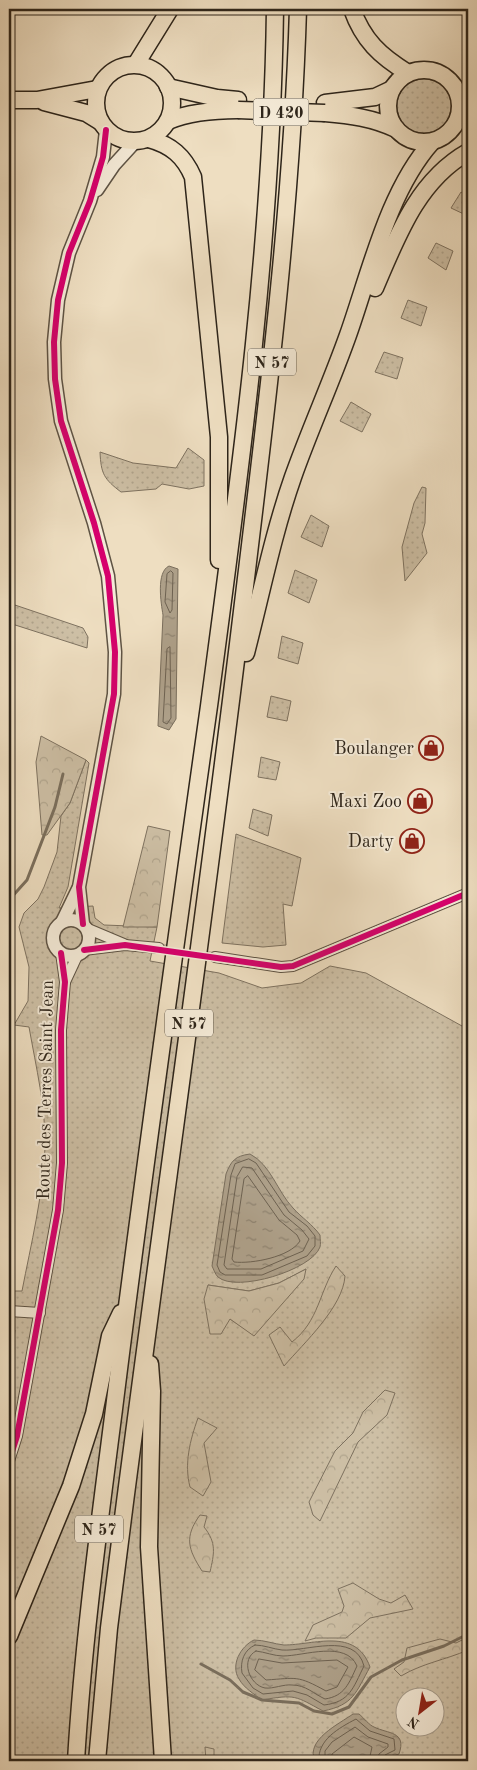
<svg xmlns="http://www.w3.org/2000/svg" width="477" height="1770" viewBox="0 0 477 1770" font-family="'Old Standard TT',serif">
  <defs>
    <pattern id="green-dots" width="8" height="8" patternUnits="userSpaceOnUse" patternTransform="scale(1.25)"><rect width="8" height="8" fill="#cdbfa5"/><path d="M2 2h.1M6 6h.1" fill="none" stroke="#b0a48d" stroke-width="1.8" stroke-linecap="round"/></pattern>
    <pattern id="forest-crowns" width="20" height="18" patternUnits="userSpaceOnUse" patternTransform="scale(1.25)"><rect width="20" height="18" fill="#cdbfa5"/><path d="M2 6a3 3 0 1 1 6 0M12 15a3 3 0 1 1 6 0" fill="none" stroke="#b0a48d"/></pattern>
    <pattern id="water-ripples" width="26" height="14" patternUnits="userSpaceOnUse" patternTransform="scale(1.25)"><rect width="26" height="14" fill="#ad9f88"/><path d="M2 4q2-2 4 0t4 0M15 11q2-2 4 0t4 0" fill="none" stroke="#8d816e"/></pattern>
  </defs>
  <rect width="100%" height="100%" fill="#eedec1"/>
  <filter id="stains"><feTurbulence type="fractalNoise" baseFrequency=".004" numOctaves="4"/><feColorMatrix values="0 0 0 0 .2 0 0 0 0 .09 0 0 0 0 .02 0 0 0 .5 -.17"/></filter>
  <radialGradient id="worn" r=".72"><stop offset=".6" stop-color="#630" stop-opacity="0"/><stop offset="1" stop-color="#630" stop-opacity=".3"/></radialGradient>
  <g fill="url(#green-dots)" stroke="#7e7260" fill-rule="evenodd">
    <circle cx="424" cy="106" r="27"/>
    <path d="M 461,192 L 468,196 L 468,216 L 451,208 Z"/>
    <path d="M 436,243 L 453,251 L 446,270 L 428,258 Z"/>
    <path d="M 408,300 L 427,307 L 421,326 L 401,318 Z"/>
    <path d="M 384,352 L 403,358 L 397,379 L 375,372 Z"/>
    <path d="M 351,402 L 371,414 L 362,432 L 340,421 Z"/>
    <path d="M 188,448 L 204,460 L 204,486 L 189,489 L 162,484 L 156,489 L 121,492 C 104,479 101,474 100,452 L 133,463 L 176,468 Z"/>
    <path d="M 422,487 L 426,488 L 425,523 L 422,534 L 427,553 L 405,581 L 402,547 L 414,503 Z"/>
    <path d="M 311,515 L 329,526 L 322,547 L 301,537 Z"/>
    <path d="M 295,570 L 317,580 L 309,603 L 288,593 Z"/>
    <path d="M 9,603 L 83,628 L 88,637 L 87,648 L 9,623 Z"/>
    <path d="M 282,636 L 303,643 L 298,664 L 278,658 Z"/>
    <path d="M 271,696 L 291,701 L 287,721 L 267,717 Z"/>
    <path d="M 261,757 L 280,762 L 276,780 L 258,777 Z"/>
    <path d="M 86,760 L 89,763 L 68,887 L 59,908 L 93,906 L 95,918 L 104,925 L 157,927 L 150,961 L 219,973 L 262,988 L 301,983 L 330,966 L 366,973 L 462,1026 L 468,1024 L 468,1761 L 9,1761 L 9,1381 L 15,1330 L 9,1329 L 9,1291 L 22,1291 C 31,1244 43,1196 45,1148 C 46,1108 36,1067 29,1027 L 14,1025 L 28,1001 L 29,967 L 19,927 L 24,913 L 38,899 L 44,887 L 57,852 L 61,816 L 70,803 ZM 306,1269 L 254,1335 L 230,1319 L 208,1285 L 249,1291 L 279,1283 ZM 404,1698 L 434,1698 L 434,1728 L 404,1728 Z"/>
    <path d="M 253,809 L 272,815 L 268,836 L 249,828 Z"/>
    <path d="M 236,834 L 301,858 L 292,906 L 283,904 L 286,945 L 263,947 L 222,943 Z"/>
  </g>
  <g fill="url(#forest-crowns)" stroke="#7e7260">
    <path d="M 41,736 L 86,760 L 70,803 L 47,835 L 42,835 L 36,762 Z"/>
    <path d="M 148,826 L 170,831 L 157,927 L 123,927 Z"/>
    <path d="M 336,1266 L 345,1276 C 343,1307 304,1343 284,1366 L 269,1335 L 280,1327 L 292,1342 C 319,1321 319,1292 336,1266 Z"/>
    <path d="M 306,1269 L 304,1279 L 254,1336 L 230,1319 L 221,1334 L 210,1334 L 204,1299 L 208,1285 L 249,1291 L 279,1283 Z"/>
    <path d="M 385,1390 L 395,1393 L 387,1415 L 358,1442 L 320,1521 L 313,1515 L 309,1502 L 335,1451 L 353,1433 L 363,1412 Z"/>
    <path d="M 198,1418 L 217,1428 L 204,1443 L 211,1482 L 203,1496 L 190,1487 C 184,1464 190,1440 198,1418 Z"/>
    <path d="M 200,1515 L 207,1516 L 204,1527 C 217,1543 214,1554 210,1572 L 202,1571 C 188,1549 184,1537 200,1515 Z"/>
    <path d="M 353,1583 L 379,1599 L 391,1603 L 405,1595 L 413,1609 L 370,1618 L 346,1638 L 316,1638 L 305,1641 L 313,1625 L 342,1612 L 344,1606 L 338,1589 Z"/>
    <path d="M 468,1637 L 468,1650 C 445,1660 423,1663 401,1676 L 394,1669 L 404,1662 L 407,1648 L 440,1639 L 456,1643 Z"/>
    <path d="M 205,1747 L 214,1749 L 214,1761 L 206,1761 Z"/>
  </g>
  <g fill="url(#water-ripples)" stroke="#7a6e5c">
    <path d="M 169,566 L 178,569 L 176,719 L 169,730 L 158,726 L 163,615 C 161,603 156,572 169,566 Z"/>
    <path d="M 250,1154 C 271,1165 277,1191 293,1208 C 302,1218 312,1224 320,1235 C 320,1239 321,1244 320,1247 C 312,1270 236,1293 218,1277 C 215,1274 214,1270 212,1266 L 226,1174 C 231,1161 235,1156 250,1154 Z"/>
    <path d="M 254,1640 C 264,1640 274,1644 284,1645 C 314,1645 356,1627 370,1667 C 356,1692 354,1705 323,1711 C 295,1696 296,1694 262,1700 C 254,1694 244,1688 239,1679 C 230,1665 241,1646 254,1640 Z"/>
    <path d="M 353,1714 L 359,1714 C 364,1718 369,1725 374,1727 C 388,1734 407,1731 399,1754 L 381,1761 L 315,1761 C 305,1740 339,1724 353,1714 Z"/>
  </g>
  <g fill="none" stroke-linecap="round" stroke-linejoin="round">
    <g stroke="#6e6251" stroke-width="1">
      <path d="M 171,571 L 173,573 L 172,610 L 170,613 L 165,602 L 167,574 Z"/>
      <path d="M 170,647 L 171,718 L 167,724 L 163,722 L 167,649 Z"/>
      <path d="M 249,1159 L 256,1163 L 289,1212 L 307,1226 L 315,1236 L 315,1246 L 307,1256 L 262,1275 L 225,1275 L 220,1272 L 217,1265 L 231,1175 L 235,1164 Z"/>
      <path d="M 243,1167 L 252,1168 L 284,1215 L 302,1230 L 309,1239 L 303,1251 L 261,1269 L 227,1269 L 224,1265 L 237,1177 Z"/>
      <path d="M 248,1176 L 279,1220 L 297,1235 L 300,1241 C 290,1257 252,1264 234,1262 L 232,1259 L 244,1179 Z"/>
      <path d="M 255,1645 C 264,1645 273,1649 282,1650 C 306,1652 355,1631 364,1666 C 353,1688 350,1702 324,1705 L 307,1695 L 293,1691 L 263,1694 L 253,1688 L 242,1673 C 240,1661 244,1650 255,1645 Z"/>
      <path d="M 256,1651 C 265,1652 274,1656 283,1656 C 304,1656 346,1640 357,1666 C 349,1683 345,1696 325,1699 C 314,1694 306,1685 292,1685 C 284,1684 273,1689 265,1688 C 249,1685 240,1659 256,1651 Z"/>
      <path d="M 259,1659 L 282,1663 L 337,1660 L 348,1667 L 337,1687 L 326,1691 C 297,1675 297,1678 266,1680 L 255,1670 Z"/>
      <path d="M 319,1761 C 317,1740 339,1728 356,1719 L 370,1731 L 394,1739 L 395,1750 L 385,1755 L 383,1761"/>
      <path d="M 325,1761 L 325,1751 L 332,1742 L 355,1727 L 368,1737 L 388,1744 L 388,1747 L 379,1754 L 377,1761"/>
      <path d="M 332,1761 L 332,1754 L 354,1737 L 372,1747 L 369,1761"/>
    </g>
    <g stroke="#7a6e5c" stroke-width="3">
      <path d="M 9,900 L 27,880 L 55,807 L 63,774"/>
      <path d="M 201,1664 L 230,1680 L 243,1692 L 262,1700 L 299,1703 L 314,1711 L 332,1714 L 349,1707 L 371,1677 L 402,1660 L 444,1646 L 468,1634"/>
    </g>
    <path stroke="#c8b9a0" stroke-width="10" stroke-dasharray="10 5" stroke-linecap="butt" d="M 159,948 L 215,957"/>
    <defs>
      <g id="minor">
        <path d="M 86,928 L 124,944"/>
        <path d="M 84,950 L 125,945 L 159,948"/>
        <path d="M 215,957 L 281,967 L 293,966 L 468,893"/>
        <path d="M 65,982 L 78,954"/>
        <path d="M 9,1311 L 40,1313"/>
        <path d="M 9,1461 L 17,1436 L 58,1210 L 62,1163 L 61,1030 L 65,982 L 61,953"/>
      </g>
      <g id="tertiary">
        <path d="M 97,190 L 114,165 L 135,142"/>
        <circle cx="71" cy="938" r="18"/>
        <path d="M 62,922 L 78,889"/>
        <path d="M 83,924 L 79,887 L 114,694 L 115,652 L 108,576 L 94,523 L 61,421 L 55,379 L 54,342 L 58,300 L 69,253 L 90,201 L 103,157 L 106,130"/>
      </g>
      <g id="primary">
        <circle cx="134" cy="103" r="38"/>
        <circle cx="424" cy="106" r="36"/>
        <path d="M 168,87 L 217,98 L 238,100"/>
        <path d="M 9,100 L 37,100 L 97,89"/>
        <path d="M 44,102 L 86,113 L 99,121"/>
        <path d="M 325,103 L 375,97 L 392,89"/>
        <path d="M 325,113 C 350,115 373,118 396,129"/>
        <path d="M 168,121 C 190,112 214,110 238,110"/>
      </g>
      <g id="trunk">
        <path d="M 352,9 C 363,40 380,56 408,73"/>
        <path d="M 136,64 L 170,9"/>
        <path d="M 149,139 C 171,145 184,156 193,177 L 219,437 L 219,560"/>
        <path d="M 375,288 C 397,237 417,181 468,152"/>
        <path d="M 246,653 C 261,595 273,534 293,477 C 310,429 331,383 348,335 C 370,273 388,191 432,142"/>
        <path d="M 150,1364 L 152,1391 L 149,1547 L 163,1761"/>
        <path d="M 9,1636 L 71,1486 L 94,1414 L 110,1336 L 121,1313"/>
        <path d="M 76,1761 C 83,1643 99,1526 114,1409 C 143,1174 176,940 209,706 C 240,474 272,243 275,9"/>
        <path d="M 97,1761 L 109,1628 L 125,1502 C 164,1202 207,903 243,603 C 267,405 292,208 298,9"/>
      </g>
    </defs>
    <use href="#minor" stroke="#5e5344" stroke-width="12"/>
    <use href="#tertiary" stroke="#5e5344" stroke-width="15"/>
    <use href="#primary" stroke="#2e251a" stroke-width="19"/>
    <use href="#trunk" stroke="#2e251a" stroke-width="19"/>
    <use href="#minor" stroke="#f4ead7" stroke-width="10"/>
    <use href="#tertiary" stroke="#f4ead7" stroke-width="12"/>
    <use href="#primary" stroke="#eedec1" stroke-width="16"/>
    <use href="#trunk" stroke="#eedec1" stroke-width="16"/>
    <defs>
      <path id="primary-bridge" d="M 238,110 L 325,113"/>
    </defs>
    <use href="#primary-bridge" stroke="#2e251a" stroke-width="19" stroke-linecap="butt"/>
    <use href="#primary-bridge" stroke="#eedec1" stroke-width="16"/>
    <defs>
      <g id="cycleway">
        <path d="M 83,924 L 79,887 L 114,694 L 115,652 L 108,576 L 94,523 L 61,421 L 55,379 L 54,342 L 58,300 L 69,253 L 90,201 L 103,157 L 106,130"/>
        <path d="M 84,950 L 125,945 L 281,967 L 293,966 L 468,893"/>
        <path d="M 9,1461 L 17,1436 L 58,1210 L 62,1163 L 61,1030 L 65,982 L 61,953"/>
      </g>
    </defs>
    <use href="#cycleway" stroke="#f4ead7" stroke-width="9"/>
    <use href="#cycleway" stroke="#d6006c" stroke-width="6"/>
  </g>
  <defs>
    <symbol id="shop-ring" viewBox="-11 -11 22 22"><circle r="9.5" fill="#f4ead7" stroke="#8f2418" stroke-width="1.5"/><path d="M-5-2.5h2.3a2.7 3.5 0 0 1 5.4 0H5L5.5 6h-11ZM-1.5-2.5h3a1.5 2.3 0 0 0-3 0Z" fill="#8f2418"/></symbol>
  </defs>
  <g fill-rule="evenodd">
    <use href="#shop-ring" x="417" y="734" width="28" height="28"/>
    <use href="#shop-ring" x="406" y="787" width="28" height="28"/>
    <use href="#shop-ring" x="398" y="827" width="28" height="28"/>
  </g>
  <g text-anchor="middle" stroke-width="4" stroke-linejoin="round" paint-order="stroke">
    <g fill="#f4ead7" stroke="#696053" stroke-width="1">
      <rect x="253.5" y="98.5" width="55" height="27" rx="4"/>
      <rect x="248" y="348.5" width="48" height="27" rx="4"/>
      <rect x="165" y="1009.5" width="48" height="27" rx="4"/>
      <rect x="75" y="1515.5" width="48" height="27" rx="4"/>
    </g>
    <g font-size="16" font-weight="bold" fill="#2e251a">
      <text x="281" y="118">D 420</text>
      <text x="272" y="368">N 57</text>
      <text x="189" y="1029">N 57</text>
      <text x="99" y="1535">N 57</text>
    </g>
    <g font-size="18" fill="#2e251a" stroke="#f4ead7" text-anchor="end">
      <text x="414" y="754">Boulanger</text>
      <text x="402" y="807">Maxi Zoo</text>
      <text x="394" y="847">Darty</text>
    </g>
    <g font-size="18" fill="#2e251a" stroke="#f4ead7">
      <text transform="translate(45 1090) rotate(-89)" y="6">Route des Terres Saint Jean</text>
    </g>
  </g>
  <rect width="477" height="1770" fill="none" stroke="#eedec1" stroke-width="30"/>
  <rect x="10" y="10" width="457" height="1750" fill="none" stroke="#2e251a" stroke-width="2.5"/>
  <rect x="15" y="15" width="447" height="1740" fill="none" stroke="#2e251a"/>
  <g transform="translate(420 1712) rotate(211)"><circle r="24" fill="#f4ead7" stroke="#a59b8b"/>
  <path d="M0-4L9 19L0 12L-9 19Z" fill="#8f2418"/>
  <text y="-8" font-size="14" font-weight="bold" text-anchor="middle" fill="#2e251a">N</text>
  </g>
  <rect width="100%" height="100%" filter="url(#stains)"/>
  <rect width="100%" height="100%" fill="url(#worn)"/>
</svg>
